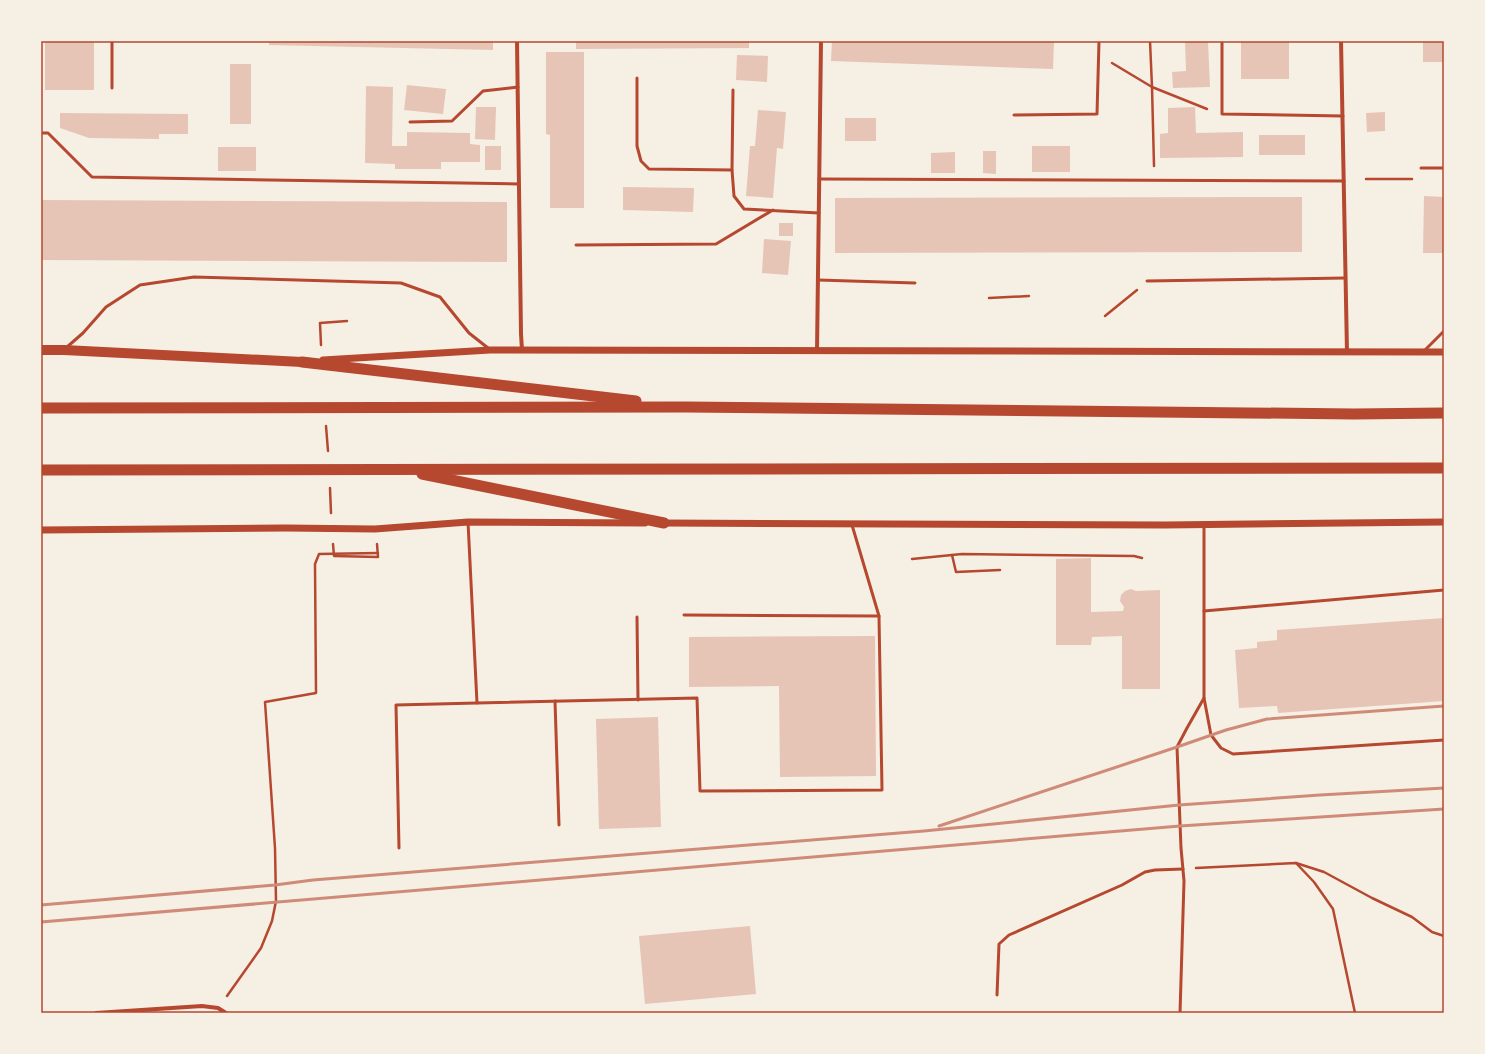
<svg xmlns="http://www.w3.org/2000/svg" width="1485" height="1054" viewBox="0 0 1485 1054" font-family="Barlow,sans-serif">
  <rect width="100%" height="100%" fill="#f6efe4"/>
  <g fill="#e6c5b7">
    <rect x="45" y="41" width="49" height="49"/>
    <path d="M 269,41 L 493,41 L 493,50 L 269,45 Z"/>
    <path d="M 576,41 L 749,41 L 749,48 L 576,49 Z"/>
    <path d="M 832,41 L 1054,41 L 1053,69 L 831,61 Z"/>
    <path d="M 1208,41 L 1210,87 L 1173,88 L 1172,72 L 1186,71 L 1185,42 Z"/>
    <rect x="1241" y="41" width="48" height="38"/>
    <rect x="1423" y="41" width="21" height="21"/>
    <path d="M 546,52 L 584,52 L 584,208 L 550,208 L 550,135 L 546,134 Z"/>
    <path d="M 737,55 L 768,56 L 767,82 L 736,80 Z"/>
    <rect x="230" y="64" width="21" height="60"/>
    <path d="M 407,85 L 446,89 L 443,114 L 404,110 Z"/>
    <path d="M 366,86 L 393,87 L 392,146 L 407,146 L 407,132 L 470,133 L 470,144 L 480,145 L 480,162 L 441,162 L 441,169 L 395,169 L 395,164 L 365,163 Z"/>
    <path d="M 476,107 L 496,107 L 495,140 L 475,139 Z"/>
    <path d="M 1195,107 L 1196,133 L 1243,132 L 1243,157 L 1160,158 L 1160,134 L 1168,133 L 1168,108 Z"/>
    <path d="M 758,110 L 786,112 L 783,149 L 777,148 L 773,198 L 746,196 L 750,146 L 755,146 Z"/>
    <path d="M 1385,112 L 1385,131 L 1367,132 L 1366,113 Z"/>
    <path d="M 60,113 L 188,114 L 188,134 L 159,134 L 159,139 L 89,138 L 60,128 Z"/>
    <rect x="845" y="118" width="31" height="23"/>
    <rect x="1259" y="135" width="46" height="20"/>
    <rect x="485" y="146" width="16" height="24"/>
    <rect x="1032" y="146" width="38" height="26"/>
    <rect x="218" y="147" width="38" height="24"/>
    <path d="M 983,151 L 996,151 L 996,174 L 983,173 Z"/>
    <path d="M 955,152 L 955,173 L 931,173 L 931,153 Z"/>
    <path d="M 623,187 L 694,188 L 693,212 L 623,210 Z"/>
    <path d="M 1424,196 L 1444,197 L 1444,253 L 1423,253 Z"/>
    <path d="M 1302,197 L 1302,252 L 835,253 L 835,198 Z"/>
    <path d="M 41,200 L 507,202 L 507,262 L 41,260 Z"/>
    <rect x="779" y="223" width="14" height="13"/>
    <path d="M 764,239 L 791,241 L 788,275 L 762,273 Z"/>
    <path d="M 1091,558 L 1091,612 L 1123,611 L 1124,607 L 1120,601 L 1121,595 L 1125,591 L 1131,589 L 1136,591 L 1160,590 L 1160,689 L 1122,689 L 1122,636 L 1092,637 L 1091,645 L 1056,645 L 1056,559 Z"/>
    <path d="M 1444,618 L 1444,701 L 1278,713 L 1277,706 L 1239,708 L 1235,650 L 1257,648 L 1257,642 L 1277,640 L 1277,630 Z"/>
    <path d="M 875,636 L 876,776 L 780,777 L 779,686 L 689,687 L 689,637 Z"/>
    <path d="M 658,717 L 661,827 L 599,829 L 596,719 Z"/>
    <path d="M 750,926 L 756,994 L 645,1004 L 639,936 Z"/>
  </g>
  <g fill="none" stroke-linecap="round" stroke-linejoin="round">
    <g stroke="#b5482f" stroke-width="2.5">
      <path d="M 1150,41 L 1152,87 L 1207,109"/>
      <path d="M 1112,63 L 1152,87 L 1154,166"/>
      <path d="M 1366,179 L 1412,179"/>
      <path d="M 989,298 L 1029,296"/>
      <path d="M 1105,316 L 1137,290"/>
      <path d="M 321,345 L 320,323 L 347,321"/>
      <path d="M 326,426 L 328,451"/>
      <path d="M 330,488 L 331,513"/>
      <path d="M 333,544 L 334,556 L 378,557 L 377,544"/>
      <path d="M 952,555 L 956,572 L 1000,570"/>
      <path d="M 912,559 L 962,554 L 1134,556 L 1142,558"/>
      <path d="M 1296,863 L 1324,872 L 1372,898 L 1412,917 L 1432,932 L 1444,936"/>
      <path d="M 1196,868 L 1296,863 L 1314,882 L 1333,909 L 1355,1013"/>
      <path d="M 227,996 L 261,948 L 272,921 L 276,901 L 275,848 L 265,702 L 316,693 L 315,564 L 319,554 L 378,553"/>
    </g>
    <g stroke="#b5482f" stroke-width="3">
      <path d="M 1222,41 L 1222,114 L 1343,116"/>
      <path d="M 637,78 L 637,146 L 641,161 L 649,169 L 732,170 L 734,196 L 744,209 L 819,213"/>
      <path d="M 112,88 L 112,41"/>
      <path d="M 1014,115 L 1097,114 L 1099,41"/>
      <path d="M 410,122 L 452,121 L 483,91 L 518,87"/>
      <path d="M 41,133 L 48,133 L 92,177 L 519,184"/>
      <path d="M 1421,168 L 1444,168"/>
      <path d="M 732,170 L 733,90"/>
      <path d="M 819,179 L 1344,181"/>
      <path d="M 576,245 L 716,244 L 773,210"/>
      <path d="M 818,280 L 915,283"/>
      <path d="M 1147,281 L 1345,278"/>
      <path d="M 67,347 L 83,333 L 106,307 L 140,285 L 194,277 L 401,283 L 440,297 L 469,333 L 488,348"/>
      <path d="M 1424,351 L 1444,331"/>
      <path d="M 468,522 L 477,703 L 697,698 L 700,791 L 882,790 L 879,616 L 852,525"/>
      <path d="M 1204,525 L 1204,698 L 1211,735 L 1221,748 L 1233,754 L 1444,740"/>
      <path d="M 1204,611 L 1444,590"/>
      <path d="M 684,615 L 879,616"/>
      <path d="M 637,617 L 638,700"/>
      <path d="M 555,701 L 559,825"/>
      <path d="M 399,848 L 396,705 L 477,703"/>
      <path d="M 997,995 L 999,944 L 1009,935 L 1122,885 L 1145,872 L 1155,870 L 1183,869"/>
      <path d="M 1180,1013 L 1184,881 L 1181,848 L 1177,747 L 1187,728 L 1204,698"/>
    </g>
    <g stroke="#b5482f" stroke-width="4">
      <path d="M 517,41 L 521,334 L 522,350"/>
      <path d="M 1341,41 L 1347,352"/>
      <path d="M 817,351 L 821,41"/>
      <path d="M 96,1013 L 202,1006 L 218,1008 L 226,1013"/>
    </g>
    <g stroke="#b5482f" stroke-width="7">
      <path d="M 323,360 L 490,350 L 1444,352"/>
      <path d="M 661,523 L 1165,525 L 1444,522"/>
      <path d="M 41,530 L 286,528 L 375,529 L 468,522 L 645,523"/>
    </g>
    <path stroke="#b5482f" stroke-width="10" d="M 41,350 L 64,350 L 302,362"/>
    <g stroke="#b5482f" stroke-width="11">
      <path d="M 302,362 L 636,401"/>
      <path d="M 41,408 L 686,407 L 1354,414 L 1444,413"/>
      <path d="M 41,470 L 1444,468"/>
      <path d="M 422,474 L 664,523"/>
    </g>
    <g stroke="#cf8b77" stroke-width="3">
      <path d="M 939,826 L 1177,747 L 1226,730 L 1267,719 L 1444,706"/>
      <path d="M 41,905 L 275,885 L 313,880 L 924,831 L 1179,805 L 1320,795 L 1444,788"/>
      <path d="M 41,922 L 1180,826 L 1444,809"/>
    </g>
  </g>
  <rect width="1485" height="1054" fill="none" stroke="#f6efe4" stroke-width="84"/>
  <rect x="42" y="42" width="1401" height="970" fill="none" stroke="#b5482f" stroke-width="1.5"/>
</svg>
